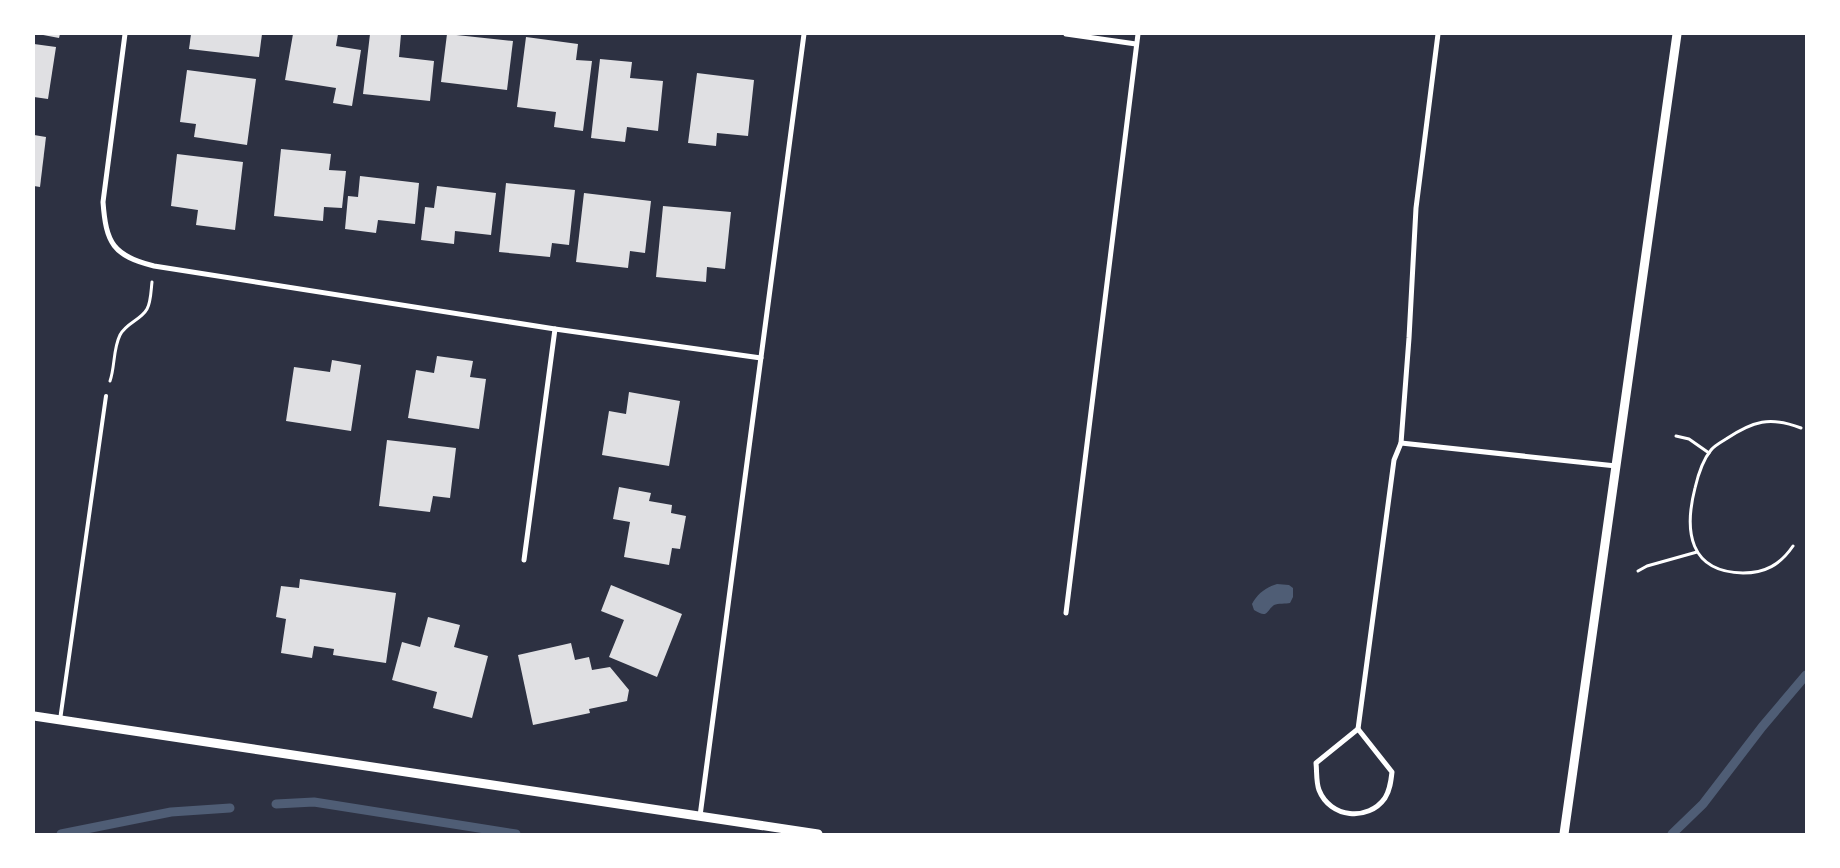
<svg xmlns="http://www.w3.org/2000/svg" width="1840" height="868" viewBox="0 0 1840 868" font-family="'Crimson Pro',serif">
  <rect width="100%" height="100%" fill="#2d3142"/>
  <path fill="#4f5d75" d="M 1277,584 L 1289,585 L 1293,588 L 1293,597 L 1290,603 C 1286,604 1278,603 1274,605 C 1266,611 1268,619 1254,610 L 1252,604 C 1257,594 1266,587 1277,584 Z"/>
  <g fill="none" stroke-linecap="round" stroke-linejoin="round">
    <g stroke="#4f5d75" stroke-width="9">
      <path d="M 276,804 L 314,802 L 516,834"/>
      <path d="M 61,834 L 171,812 L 230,808"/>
      <path d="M 1672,834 L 1703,804 L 1762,727 L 1806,675"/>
    </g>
  </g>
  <g fill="#e0e0e3">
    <path d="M 38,34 L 60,34 L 59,38 Z"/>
    <path d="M 191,34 L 262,34 L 259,57 L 189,49 Z"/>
    <path d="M 293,34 L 338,34 L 336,46 L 361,50 L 352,106 L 333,103 L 336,88 L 285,80 Z"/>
    <path d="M 370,34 L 401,34 L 399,57 L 434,61 L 430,101 L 363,94 Z"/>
    <path d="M 447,34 L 513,41 L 507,90 L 441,82 Z"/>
    <path d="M 526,37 L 578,44 L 576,60 L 592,61 L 583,131 L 554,127 L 556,112 L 517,107 Z"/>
    <path d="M 34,44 L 56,47 L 48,99 L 34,97 Z"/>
    <path d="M 600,59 L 632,62 L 630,78 L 663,81 L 658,131 L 627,127 L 625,142 L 591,138 Z"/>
    <path d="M 187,70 L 256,79 L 247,145 L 194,137 L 196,124 L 180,122 Z"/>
    <path d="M 697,73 L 754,80 L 748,136 L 717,133 L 716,146 L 688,143 Z"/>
    <path d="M 34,135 L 46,137 L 40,187 L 34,186 Z"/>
    <path d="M 281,149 L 331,154 L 329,170 L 346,171 L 342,208 L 324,207 L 323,221 L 274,216 Z"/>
    <path d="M 177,154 L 243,162 L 235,230 L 196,225 L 198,210 L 171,206 Z"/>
    <path d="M 360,176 L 419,183 L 415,224 L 378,220 L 376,233 L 345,229 L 348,196 L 358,197 Z"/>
    <path d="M 506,183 L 575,190 L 569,245 L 552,243 L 550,257 L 499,252 Z"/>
    <path d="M 437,186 L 496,193 L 491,235 L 455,231 L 454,244 L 421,240 L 425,207 L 434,208 Z"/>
    <path d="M 584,193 L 651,201 L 645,253 L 630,251 L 628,268 L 576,262 Z"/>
    <path d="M 663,206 L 731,212 L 725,269 L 707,267 L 706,282 L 656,277 Z"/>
    <path d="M 437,356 L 473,361 L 470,377 L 486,379 L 479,429 L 408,418 L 416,370 L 434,373 Z"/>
    <path d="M 332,360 L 361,365 L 351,431 L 286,421 L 294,367 L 330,372 Z"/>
    <path d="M 629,392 L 680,401 L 669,466 L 602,455 L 609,411 L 626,414 Z"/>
    <path d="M 387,440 L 456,448 L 450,498 L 433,496 L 430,512 L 379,506 Z"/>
    <path d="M 619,487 L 651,493 L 649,501 L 672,505 L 671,513 L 686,516 L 680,549 L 672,548 L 669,565 L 624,557 L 630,522 L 613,519 Z"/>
    <path d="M 300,579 L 396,593 L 386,663 L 333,655 L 334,649 L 314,646 L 312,658 L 281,653 L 286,619 L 276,617 L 281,586 L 299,588 Z"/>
    <path d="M 611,585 L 682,614 L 657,677 L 609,657 L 624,620 L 601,611 Z"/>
    <path d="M 428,617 L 460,625 L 454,647 L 488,656 L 472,718 L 433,708 L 437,692 L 392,680 L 402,642 L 420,647 Z"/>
    <path d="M 571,643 L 575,660 L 589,657 L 592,670 L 610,667 L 629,690 L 627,701 L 589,709 L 590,713 L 533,725 L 518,655 Z"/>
  </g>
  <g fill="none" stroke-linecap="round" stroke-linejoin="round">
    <g stroke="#fff" stroke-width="3">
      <path d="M 110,381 C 115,367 113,349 120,335 C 126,323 141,320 147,309 C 151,302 151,290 152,282"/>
      <path d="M 1676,436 L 1689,439 L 1709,453"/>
      <path d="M 1793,546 C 1780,565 1765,573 1743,573 C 1689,572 1684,531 1695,488 C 1698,475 1702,461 1711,450 C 1714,446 1721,442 1726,439 C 1753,421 1770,416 1801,428"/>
      <path d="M 1638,571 L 1647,566 L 1697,552"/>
    </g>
    <path stroke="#fff" stroke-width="4" d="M 60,720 L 106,396"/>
    <g stroke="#fff" stroke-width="5">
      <path d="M 125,34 L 103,202 C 106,243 113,256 154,266 L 555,329 L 761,358"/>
      <path d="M 1066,34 L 1136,44"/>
      <path d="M 1401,443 L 1616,466"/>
      <path d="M 524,560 L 555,329"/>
      <path d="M 1066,613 L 1138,34"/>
      <path d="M 1358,729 L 1394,460 L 1401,443 L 1409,338 L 1416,208 L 1438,34"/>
      <path d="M 1358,729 L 1392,772 C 1391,781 1390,790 1385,798 C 1368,822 1330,818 1319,790 C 1316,782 1317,772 1316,763 Z"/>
      <path d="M 700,816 L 804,34"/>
    </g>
    <g stroke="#fff" stroke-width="9">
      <path d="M 34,716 L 818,834"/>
      <path d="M 1564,834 L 1677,34"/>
    </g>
  </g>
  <rect width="1840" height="868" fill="none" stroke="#ffffff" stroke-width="70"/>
</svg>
